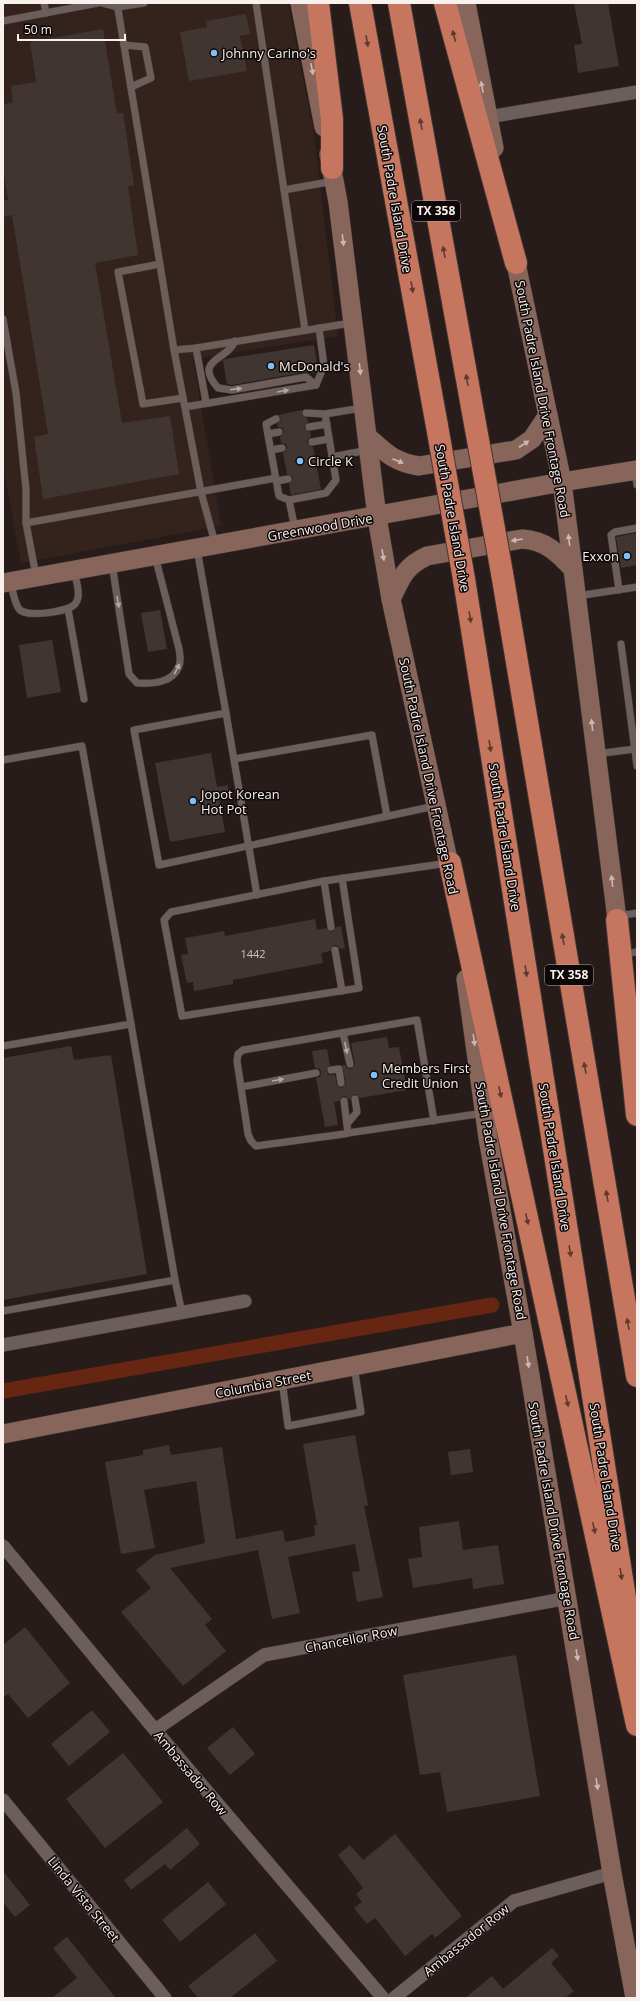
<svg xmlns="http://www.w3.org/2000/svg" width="640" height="2001" viewBox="0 0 640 2001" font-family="'Open Sans',sans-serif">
  <rect width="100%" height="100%" fill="#271c19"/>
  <path fill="#34231d" d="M 8,3 L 288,3 L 314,134 L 338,336 L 193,359 L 221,526 L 21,563 L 3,465 L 3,4 Z"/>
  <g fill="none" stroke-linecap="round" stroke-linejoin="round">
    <path stroke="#672611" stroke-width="15" d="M 3,1391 L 492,1305"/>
  </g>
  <g fill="#413531">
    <path d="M 574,3 L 608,3 L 619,66 L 578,73 L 574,45 L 582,44 Z"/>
    <path d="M 246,14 L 250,34 L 240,36 L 247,71 L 189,81 L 180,32 L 207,27 L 206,21 Z"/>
    <path d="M 103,29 L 117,114 L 123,113 L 134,185 L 128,186 L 138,255 L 95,263 L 122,423 L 170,416 L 179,474 L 43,499 L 34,437 L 48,434 L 12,215 L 3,217 L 3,201 L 8,200 L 3,166 L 3,104 L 13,103 L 11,86 L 36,82 L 30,42 Z"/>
    <path d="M 314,345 L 318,368 L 316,373 L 305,372 L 232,385 L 227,384 L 223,360 L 225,359 Z"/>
    <path d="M 302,410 L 302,416 L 307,418 L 308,422 L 304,428 L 310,432 L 311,437 L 307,440 L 307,443 L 313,447 L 321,489 L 291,495 L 289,484 L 293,478 L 292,476 L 287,474 L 283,453 L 287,448 L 286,444 L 281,443 L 280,437 L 284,432 L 283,428 L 278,427 L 277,424 L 281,419 L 278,415 Z"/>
    <path d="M 637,533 L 637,565 L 621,568 L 616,537 Z"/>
    <path d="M 160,610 L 167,649 L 148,652 L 141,613 Z"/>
    <path d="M 52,640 L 61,692 L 27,698 L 19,645 Z"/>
    <path d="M 211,753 L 217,787 L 228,785 L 230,796 L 219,798 L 225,832 L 170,842 L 155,763 Z"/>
    <path d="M 315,919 L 317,930 L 326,928 L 332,932 L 336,927 L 341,926 L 345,948 L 340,949 L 337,945 L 334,945 L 330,951 L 321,953 L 323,963 L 233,980 L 233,984 L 194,991 L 193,982 L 187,983 L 181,955 L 188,954 L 185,938 L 224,931 L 225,936 Z"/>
    <path d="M 387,1037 L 389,1048 L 399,1047 L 407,1090 L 360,1098 L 357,1095 L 354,1094 L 349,1100 L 346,1096 L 341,1097 L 339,1101 L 334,1102 L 338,1125 L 325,1127 L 316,1078 L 320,1077 L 321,1072 L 320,1069 L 315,1068 L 312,1051 L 327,1049 L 330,1065 L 326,1071 L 329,1075 L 335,1075 L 337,1086 L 342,1088 L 346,1083 L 342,1065 L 345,1065 L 347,1068 L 351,1069 L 355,1065 L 351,1043 Z"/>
    <path d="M 71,1046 L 74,1060 L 111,1055 L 147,1274 L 3,1300 L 3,1058 Z"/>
    <path d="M 355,1435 L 368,1505 L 364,1506 L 383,1597 L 357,1602 L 352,1572 L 360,1571 L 355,1544 L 288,1557 L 300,1613 L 272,1619 L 258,1550 L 170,1568 L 212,1619 L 205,1625 L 226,1651 L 183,1686 L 121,1612 L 151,1588 L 136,1570 L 155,1555 L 205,1543 L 196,1481 L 144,1490 L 155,1548 L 121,1554 L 105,1462 L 143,1455 L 143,1450 L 169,1445 L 171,1455 L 222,1447 L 236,1539 L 283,1530 L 285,1542 L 315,1536 L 314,1525 L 317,1525 L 303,1444 Z"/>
    <path d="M 470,1449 L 473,1472 L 451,1475 L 448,1452 Z"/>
    <path d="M 459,1521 L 463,1550 L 498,1545 L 504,1584 L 473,1589 L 472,1578 L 413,1588 L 408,1559 L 422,1557 L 419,1527 Z"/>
    <path d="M 25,1627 L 70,1683 L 28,1718 L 8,1694 L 3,1698 L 3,1645 Z"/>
    <path d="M 516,1655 L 540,1796 L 447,1812 L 440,1772 L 420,1775 L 403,1675 Z"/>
    <path d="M 92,1710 L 110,1732 L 69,1766 L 51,1744 Z"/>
    <path d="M 233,1727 L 255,1754 L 230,1775 L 207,1748 Z"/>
    <path d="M 123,1753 L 163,1802 L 105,1848 L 66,1799 Z"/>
    <path d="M 187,1828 L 200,1844 L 170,1870 L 165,1864 L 131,1890 L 124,1880 Z"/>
    <path d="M 395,1834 L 462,1916 L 435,1938 L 432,1934 L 405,1956 L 375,1918 L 367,1924 L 354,1908 L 362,1902 L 356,1894 L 363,1888 L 338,1855 L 350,1845 L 363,1860 Z"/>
    <path d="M 3,1871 L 30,1905 L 15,1917 L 3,1902 Z"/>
    <path d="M 208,1882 L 226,1904 L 180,1942 L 162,1920 Z"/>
    <path d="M 255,1933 L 277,1961 L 230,1998 L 198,1998 L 188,1986 Z"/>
    <path d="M 67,1937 L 91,1967 L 116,1998 L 52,1998 L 77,1978 L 53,1948 Z"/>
    <path d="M 552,1948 L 559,1956 L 551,1963 L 574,1991 L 565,1998 L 465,1998 L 492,1976 L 503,1989 Z"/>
  </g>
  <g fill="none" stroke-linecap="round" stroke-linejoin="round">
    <defs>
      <g id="lane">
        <path d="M 44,3 L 46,13"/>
        <path d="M 102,3 L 118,7 L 144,3"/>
        <path d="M 117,3 L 174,350 L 196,348 L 351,323"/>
        <path d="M 256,3 L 305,330"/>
        <path d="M 3,21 L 98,3"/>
        <path d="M 124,45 L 145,47 L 151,78 L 131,87"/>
        <path d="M 284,190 L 334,181"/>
        <path d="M 160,264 L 118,272 L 143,404 L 183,398"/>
        <path d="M 3,319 L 16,393 L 26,489 L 26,523 L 36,576"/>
        <path d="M 235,341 C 227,361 193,359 218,388 L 232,390 L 306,377 L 316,385"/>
        <path d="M 196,348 L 206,402"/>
        <path d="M 174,350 L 201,492 L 215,543"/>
        <path d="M 185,407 L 316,385 L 324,366 L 319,328"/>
        <path d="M 306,413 L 325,414"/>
        <path d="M 276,419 L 266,424 L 279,496 L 289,500 L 326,493 L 336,480 L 325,414 L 362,408"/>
        <path d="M 309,427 L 327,424"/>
        <path d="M 268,434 L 279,432"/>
        <path d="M 312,442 L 329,439"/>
        <path d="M 271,450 L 282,448"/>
        <path d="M 332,457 L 368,450"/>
        <path d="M 635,471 L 637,485"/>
        <path d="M 277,481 L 288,479"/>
        <path d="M 289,500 L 295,529"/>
        <path d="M 26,523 L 276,478"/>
        <path d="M 197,549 L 226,713"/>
        <path d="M 112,564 L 129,674 L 137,683 C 153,684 173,683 179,666 C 181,661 180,654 179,649 L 155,556"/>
        <path d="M 10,582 C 13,590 14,602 19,609 C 26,618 68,612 75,604 C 82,596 76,581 74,571"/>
        <path d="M 619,590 L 611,535 L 615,532 L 637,528"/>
        <path d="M 577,596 L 637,587"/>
        <path d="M 68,609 L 84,699"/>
        <path d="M 621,644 L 637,766"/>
        <path d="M 596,754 L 635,749"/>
        <path d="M 234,759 L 372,735 L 387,816"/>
        <path d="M 3,760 L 82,746 L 131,1024 L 3,1046"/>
        <path d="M 342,878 L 359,988 L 182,1016 L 164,920 L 171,912 L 324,881 L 448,863"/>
        <path d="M 324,881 L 331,927"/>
        <path d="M 257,895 L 226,713 L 134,730 L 159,865 L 435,806"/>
        <path d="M 618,916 L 637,913"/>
        <path d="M 335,950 L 342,991"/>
        <path d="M 623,954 L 637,952"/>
        <path d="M 343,1033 L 350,1064"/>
        <path d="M 331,1070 L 339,1069 L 341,1083"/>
        <path d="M 241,1087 L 316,1073"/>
        <path d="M 344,1101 L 348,1133"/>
        <path d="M 434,1121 L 417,1020 L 243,1050 L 238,1054 L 237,1061 L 248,1134 L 251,1141 L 256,1146 L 344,1134 L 348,1133 L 484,1113"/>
        <path d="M 347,1124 L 357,1112 L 355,1099"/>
        <path d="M 175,1280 L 182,1313"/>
        <path d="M 3,1311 L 175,1280 L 131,1024"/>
        <path d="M 282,1380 L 288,1426 L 361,1412 L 354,1366"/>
      </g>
      <g id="street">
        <path d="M 488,117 L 637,92"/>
        <path d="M 3,1345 L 245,1301"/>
        <path d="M 3,1546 L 155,1730 L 383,1998"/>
        <path d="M 155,1730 L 264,1655 L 568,1598"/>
        <path d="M 3,1800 L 165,1998"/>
        <path d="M 394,1998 L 514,1901 L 612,1873"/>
      </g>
      <g id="secondary">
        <path d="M 300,3 L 324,127"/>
        <path d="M 466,3 L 494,148"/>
        <path d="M 329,154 L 338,202 L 377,517 L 391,599 L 452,878"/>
        <path d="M 513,249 L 562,482 L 619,935"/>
        <path d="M 368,437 C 386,453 394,462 419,466 L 516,450 L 532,439 L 548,415"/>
        <path d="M 3,583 L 562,482 L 637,470"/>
        <path d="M 391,599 C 402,577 404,567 427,556 L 522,539 C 545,540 558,553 573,569"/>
        <path d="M 466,979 L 488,1138 L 523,1333 L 612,1873 L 635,1998"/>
        <path d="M 3,1434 L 523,1333"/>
      </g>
      <g id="highway">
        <path d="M 318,3 L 332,119 L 332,168"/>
        <path d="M 360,3 L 437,426"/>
        <path d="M 399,3 L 474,418"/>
        <path d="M 445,3 L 516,263"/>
        <path d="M 502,573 L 637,1376"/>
        <path d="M 464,579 L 637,1674"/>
        <path d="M 450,863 L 637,1725"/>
        <path d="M 617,920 L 637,1115"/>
      </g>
    </defs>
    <use href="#lane" stroke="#3f3633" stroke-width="8"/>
    <use href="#street" stroke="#3f3633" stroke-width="14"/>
    <use href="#secondary" stroke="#3f3633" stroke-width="20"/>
    <use href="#highway" stroke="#3f3633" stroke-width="24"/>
    <use href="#lane" stroke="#6c5e5a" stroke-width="7"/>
    <use href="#street" stroke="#6c5e5a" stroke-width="13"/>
    <use href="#secondary" stroke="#87655b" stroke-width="19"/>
    <use href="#highway" stroke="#c6765e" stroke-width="22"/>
    <defs>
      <g id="highway-bridge">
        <path d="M 474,418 L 502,573"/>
        <path d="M 437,426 L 464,579"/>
      </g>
    </defs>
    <use href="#highway-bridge" stroke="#3f3633" stroke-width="24" stroke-linecap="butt"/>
    <use href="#highway-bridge" stroke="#c6765e" stroke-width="22"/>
  </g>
  <defs><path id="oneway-solid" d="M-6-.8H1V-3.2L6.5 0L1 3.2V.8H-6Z"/></defs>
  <g fill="#60392e">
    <use href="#oneway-solid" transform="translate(454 36) rotate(-105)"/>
    <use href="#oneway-solid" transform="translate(367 41) rotate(80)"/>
    <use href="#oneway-solid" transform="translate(421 124) rotate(-100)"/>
    <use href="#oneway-solid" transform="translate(444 252) rotate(-100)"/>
    <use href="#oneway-solid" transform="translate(412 287) rotate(80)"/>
    <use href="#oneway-solid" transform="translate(467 380) rotate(-100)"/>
    <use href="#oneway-solid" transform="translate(470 617) rotate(81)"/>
    <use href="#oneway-solid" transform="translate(490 746) rotate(81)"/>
    <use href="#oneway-solid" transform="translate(563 939) rotate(-100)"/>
    <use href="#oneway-solid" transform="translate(526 971) rotate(81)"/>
    <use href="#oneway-solid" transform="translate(585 1068) rotate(-100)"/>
    <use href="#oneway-solid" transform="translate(500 1092) rotate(78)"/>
    <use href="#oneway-solid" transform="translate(607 1196) rotate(-100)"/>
    <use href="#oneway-solid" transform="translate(527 1219) rotate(78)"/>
    <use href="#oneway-solid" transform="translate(570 1251) rotate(81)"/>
    <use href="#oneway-solid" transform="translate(628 1324) rotate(-100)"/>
    <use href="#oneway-solid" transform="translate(567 1401) rotate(78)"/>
    <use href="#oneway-solid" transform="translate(594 1528) rotate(78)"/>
    <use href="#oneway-solid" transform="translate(621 1574) rotate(81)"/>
  </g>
  <g fill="#cbb9b3">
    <use href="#oneway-solid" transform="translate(312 69) rotate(79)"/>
    <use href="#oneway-solid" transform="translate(482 87) rotate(-101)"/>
    <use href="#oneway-solid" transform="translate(343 240) rotate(83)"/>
    <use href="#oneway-solid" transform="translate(360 369) rotate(83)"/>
    <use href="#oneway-solid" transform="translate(524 444) rotate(-33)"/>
    <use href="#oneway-solid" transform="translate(398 461) rotate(23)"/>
    <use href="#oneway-solid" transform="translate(517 540) rotate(171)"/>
    <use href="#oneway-solid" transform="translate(569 540) rotate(-97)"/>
    <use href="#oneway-solid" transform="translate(383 555) rotate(80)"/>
    <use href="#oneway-solid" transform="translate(592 725) rotate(-97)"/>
    <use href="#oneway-solid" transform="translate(612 881) rotate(-97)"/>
    <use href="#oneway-solid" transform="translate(474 1040) rotate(82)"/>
    <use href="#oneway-solid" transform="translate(528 1362) rotate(81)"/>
    <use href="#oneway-solid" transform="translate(577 1655) rotate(81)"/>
    <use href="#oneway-solid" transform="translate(597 1784) rotate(81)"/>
  </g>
  <g fill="#b2a8a4">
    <use href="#oneway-solid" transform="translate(236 389) rotate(-7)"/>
    <use href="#oneway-solid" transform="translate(283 391) rotate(-10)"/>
    <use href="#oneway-solid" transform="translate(118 602) rotate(81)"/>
    <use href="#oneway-solid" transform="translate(177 669) rotate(-62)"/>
    <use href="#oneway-solid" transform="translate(346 1048) rotate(78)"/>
    <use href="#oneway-solid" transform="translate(278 1080) rotate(-10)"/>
  </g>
  <g fill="#7ebef9" stroke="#0d0807" stroke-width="1.5">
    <circle cx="214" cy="53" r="4"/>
    <circle cx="271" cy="366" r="4"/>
    <circle cx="300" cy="461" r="4"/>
    <circle cx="627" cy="556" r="4"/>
    <circle cx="193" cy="801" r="4"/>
    <circle cx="374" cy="1075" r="4"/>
  </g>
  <g text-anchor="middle" stroke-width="3" stroke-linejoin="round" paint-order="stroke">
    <g font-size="11" fill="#cbc2bf">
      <text x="253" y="958">1442</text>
    </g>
    <g fill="#0d0807" stroke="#b2aba9" stroke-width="1">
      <rect x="412" y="201" width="48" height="20" rx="3"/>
      <rect x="545" y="965" width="48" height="20" rx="3"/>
    </g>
    <g font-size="12" font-weight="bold" fill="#f9f1ee">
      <text x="436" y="215">TX 358</text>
      <text x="569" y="979">TX 358</text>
    </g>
    <g font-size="13" fill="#f9f1ee" stroke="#0d0807" text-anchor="start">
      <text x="222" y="58">Johnny Carino's</text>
      <text x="279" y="371">McDonald's</text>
      <text x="308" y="466">Circle K</text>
      <text x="619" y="561" text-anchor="end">Exxon</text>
      <text x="201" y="799">Jopot Korean<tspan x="201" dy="15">Hot Pot</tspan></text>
      <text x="382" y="1073">Members First<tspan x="382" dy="15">Credit Union</tspan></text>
    </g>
    <g font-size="13" fill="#f9f1ee" stroke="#0d0807">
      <text transform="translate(395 199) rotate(80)" y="5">South Padre Island Drive</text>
      <text transform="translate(543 399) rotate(79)" y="5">South Padre Island Drive Frontage Road</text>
      <text transform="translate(453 518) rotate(80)" y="5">South Padre Island Drive</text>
      <text transform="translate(320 527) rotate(-10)" y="5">Greenwood Drive</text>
      <text transform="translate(429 776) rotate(78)" y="5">South Padre Island Drive Frontage Road</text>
      <text transform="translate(505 837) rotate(81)" y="5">South Padre Island Drive</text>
      <text transform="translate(555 1157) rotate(81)" y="5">South Padre Island Drive</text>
      <text transform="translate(501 1201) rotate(80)" y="5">South Padre Island Drive Frontage Road</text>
      <text transform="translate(263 1384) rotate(-11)" y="5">Columbia Street</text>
      <text transform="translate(606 1477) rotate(81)" y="5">South Padre Island Drive</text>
      <text transform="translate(554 1521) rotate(80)" y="5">South Padre Island Drive Frontage Road</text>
      <text transform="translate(351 1639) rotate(-11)" y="5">Chancellor Row</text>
      <text transform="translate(191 1773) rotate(50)" y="5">Ambassador Row</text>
      <text transform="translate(84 1899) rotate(51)" y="5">Linda Vista Street</text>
      <text transform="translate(466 1940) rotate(-39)" y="5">Ambassador Row</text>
    </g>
  </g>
  <rect width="640" height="2001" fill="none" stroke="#f9f1ee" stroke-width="8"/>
  <path d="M18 34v6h107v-6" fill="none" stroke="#f9f1ee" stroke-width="2"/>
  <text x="24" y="34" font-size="12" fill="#f9f1ee" stroke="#0d0807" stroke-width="3" paint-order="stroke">50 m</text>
</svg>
